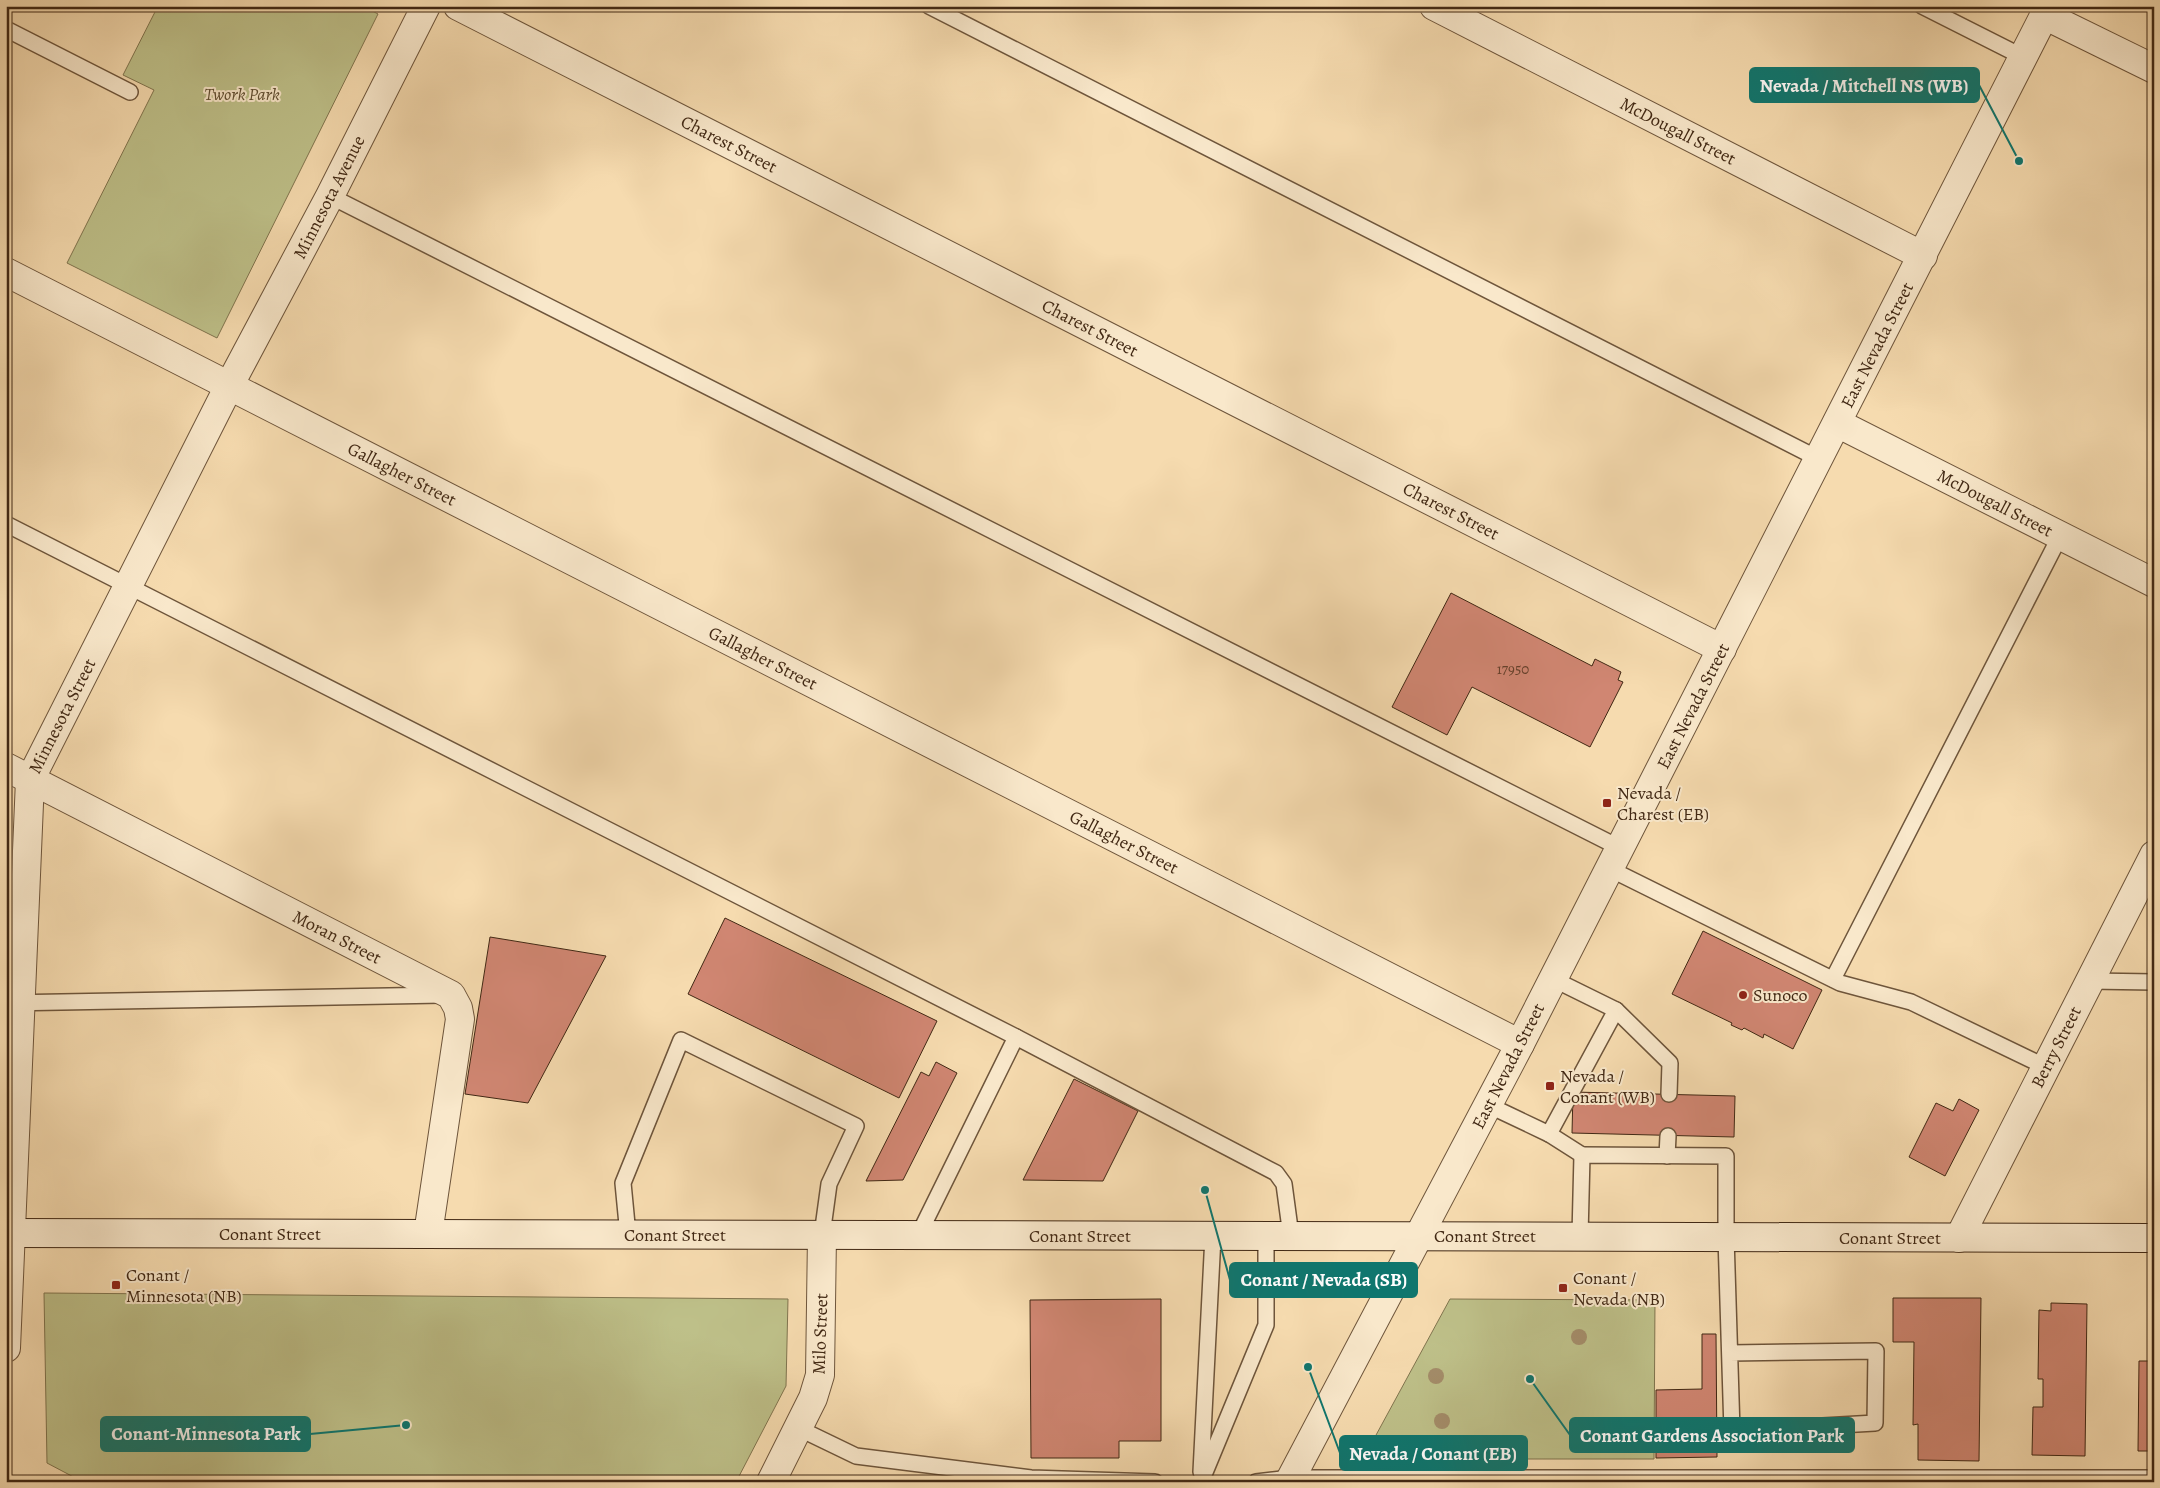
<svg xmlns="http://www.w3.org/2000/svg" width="2160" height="1488" viewBox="0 0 2160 1488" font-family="Alegreya,serif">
  <rect width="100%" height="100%" fill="#f6dbaf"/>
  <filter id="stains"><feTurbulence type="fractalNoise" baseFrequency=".004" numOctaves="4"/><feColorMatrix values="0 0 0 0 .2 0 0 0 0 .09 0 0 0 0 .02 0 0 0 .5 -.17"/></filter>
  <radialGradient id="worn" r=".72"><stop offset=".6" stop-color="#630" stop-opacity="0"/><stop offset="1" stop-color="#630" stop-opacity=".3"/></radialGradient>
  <g fill="#bec089" stroke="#80744e">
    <path d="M 158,6 L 363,6 L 378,14 L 217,338 L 67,263 L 154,90 L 123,75 Z"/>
    <path d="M 44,1293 L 788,1299 L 786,1386 L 736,1482 L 83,1482 L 47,1463 Z"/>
    <path d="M 1450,1299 L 1655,1300 L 1654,1459 L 1363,1459 Z"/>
  </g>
  <g fill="#d08672" stroke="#412814">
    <path d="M 1451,593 L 1592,666 L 1595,659 L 1621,672 L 1618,680 L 1623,682 L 1590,747 L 1472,687 L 1447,735 L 1392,707 Z"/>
    <path d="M 725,918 L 937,1021 L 899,1098 L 688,994 Z"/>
    <path d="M 1703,931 L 1822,990 L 1793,1049 L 1764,1034 L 1763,1038 L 1744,1028 L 1742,1030 L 1731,1025 L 1732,1023 L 1672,994 Z"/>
    <path d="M 490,937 L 606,956 L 528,1103 L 465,1094 Z"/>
    <path d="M 936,1062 L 957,1073 L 903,1180 L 866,1181 L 921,1072 L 929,1076 Z"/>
    <path d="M 1074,1079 L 1138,1111 L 1103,1181 L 1023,1180 Z"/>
    <path d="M 1573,1092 L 1735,1096 L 1734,1137 L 1572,1133 Z"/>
    <path d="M 1959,1099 L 1979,1110 L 1945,1176 L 1909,1157 L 1936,1103 L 1953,1111 Z"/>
    <path d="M 1893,1298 L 1981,1298 L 1979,1461 L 1918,1460 L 1918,1424 L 1913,1425 L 1914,1342 L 1893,1342 Z"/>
    <path d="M 1161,1299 L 1161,1441 L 1119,1441 L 1119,1458 L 1031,1458 L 1030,1300 Z"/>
    <path d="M 2051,1303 L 2087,1304 L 2085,1456 L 2032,1455 L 2033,1407 L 2043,1407 L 2043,1379 L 2038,1379 L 2039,1310 L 2051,1311 Z"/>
    <path d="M 1702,1334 L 1716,1334 L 1717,1457 L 1656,1458 L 1656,1390 L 1702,1389 Z"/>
    <path d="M 2139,1361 L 2154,1361 L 2154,1451 L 2138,1451 Z"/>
  </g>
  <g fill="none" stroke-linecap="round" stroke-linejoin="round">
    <defs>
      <g id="service">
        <path d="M 929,6 L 1819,459"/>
        <path d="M 1922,6 L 2023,57"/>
        <path d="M 6,29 L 130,92"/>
        <path d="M 330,196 L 1620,848"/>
        <path d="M 6,524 L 1016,1037 L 1276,1173 L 1284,1184 L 1291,1236"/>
        <path d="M 1610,869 L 1840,983 L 1911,1002 L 2046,1067"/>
        <path d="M 1833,979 L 2060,536"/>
        <path d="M 2090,981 L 2154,982"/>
        <path d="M 6,1003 L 442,995"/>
        <path d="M 1616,1010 L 1670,1063 L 1669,1094"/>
        <path d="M 1488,1105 L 1549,1134 L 1616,1010 L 1553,979"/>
        <path d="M 1549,1134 L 1582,1155"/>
        <path d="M 1667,1156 L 1668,1136"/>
        <path d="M 628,1235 L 623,1183 L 681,1040 L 856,1126 L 829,1184 L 822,1235"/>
        <path d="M 918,1236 L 1016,1037"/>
        <path d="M 1580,1236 L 1582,1155 L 1726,1156 L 1726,1237 L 1732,1431 L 1875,1423 L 1876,1351 L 1730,1353"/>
        <path d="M 798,1428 L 856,1456 L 1031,1478 L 1155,1482"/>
        <path d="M 1201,1472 L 1213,1236"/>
        <path d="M 1201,1482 L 1266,1325 L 1266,1236"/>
        <path d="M 1256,1482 L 1291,1478 L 2154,1478"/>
      </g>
      <g id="minor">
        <path d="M 458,6 L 1722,649"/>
        <path d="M 1434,6 L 1923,256"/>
        <path d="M 2044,15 L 2154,69"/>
        <path d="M 6,272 L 1520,1044"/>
        <path d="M 1837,423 L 2154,583"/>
        <path d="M 6,767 L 451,995 L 458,1008 L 460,1019 L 428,1234"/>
        <path d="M 1959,1238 L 2154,855"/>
        <path d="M 6,1348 L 30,780 L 229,386 L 330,196 L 426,6"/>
        <path d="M 771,1482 L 813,1398 L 820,1375 L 822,1235"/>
      </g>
      <path id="tertiary" d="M 1289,1482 L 1520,1044 L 2049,6"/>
      <path id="secondary" d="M 6,1233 L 2154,1238"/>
    </defs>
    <use href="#service" stroke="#6e553b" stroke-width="18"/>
    <use href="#minor" stroke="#6e553b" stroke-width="30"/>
    <use href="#tertiary" stroke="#6e553b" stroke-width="30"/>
    <use href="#secondary" stroke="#412814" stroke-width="30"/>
    <use href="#service" stroke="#f9e8cb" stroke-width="15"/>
    <use href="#minor" stroke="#f9e8cb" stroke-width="28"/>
    <use href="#tertiary" stroke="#f9e8cb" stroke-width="28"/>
    <use href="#secondary" stroke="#f9e8cb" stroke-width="28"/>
  </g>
  <g fill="#a48d6a">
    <circle cx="1579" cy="1337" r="8"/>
    <circle cx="1436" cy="1376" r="8"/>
    <circle cx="1442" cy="1421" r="8"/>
  </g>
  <g fill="#8f2418" stroke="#f9e8cb" stroke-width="2">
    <rect x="1602" y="798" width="10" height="10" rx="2.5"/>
    <circle cx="1743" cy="995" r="5"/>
    <rect x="1545" y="1081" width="10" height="10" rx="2.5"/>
    <rect x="111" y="1280" width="10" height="10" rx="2.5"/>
    <rect x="1558" y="1283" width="10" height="10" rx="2.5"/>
  </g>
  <g text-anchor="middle" stroke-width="4" stroke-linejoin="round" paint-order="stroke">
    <g font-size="15" fill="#65402c">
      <text x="1513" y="674">17950</text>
    </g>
    <g font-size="18" font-style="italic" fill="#604e31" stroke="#f9e8cb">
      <text x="242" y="100">Twork Park</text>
    </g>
    <g font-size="18" fill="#412814" stroke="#f9e8cb">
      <text transform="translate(1678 131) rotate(27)" y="6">McDougall Street</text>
      <text transform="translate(729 144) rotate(27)" y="6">Charest Street</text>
      <text transform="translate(329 197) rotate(-63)" y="6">Minnesota Avenue</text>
      <text transform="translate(1090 328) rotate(27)" y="6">Charest Street</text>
      <text transform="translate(1877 345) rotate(-63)" y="6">East Nevada Street</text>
      <text transform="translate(402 474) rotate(27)" y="6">Gallagher Street</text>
      <text transform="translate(1995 503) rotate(27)" y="6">McDougall Street</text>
      <text transform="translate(1451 511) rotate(27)" y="6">Charest Street</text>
      <text transform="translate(763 658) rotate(27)" y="6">Gallagher Street</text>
      <text transform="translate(1693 706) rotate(-63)" y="6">East Nevada Street</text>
      <text transform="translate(62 716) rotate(-63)" y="6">Minnesota Street</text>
      <text transform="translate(1124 842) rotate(27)" y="6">Gallagher Street</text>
      <text transform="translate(337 937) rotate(27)" y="6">Moran Street</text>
      <text transform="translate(2056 1047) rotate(-63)" y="6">Berry Street</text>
      <text transform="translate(1508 1066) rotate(-63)" y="6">East Nevada Street</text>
      <text x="270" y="1240">Conant Street</text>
      <text x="675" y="1241">Conant Street</text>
      <text x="1080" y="1242">Conant Street</text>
      <text x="1485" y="1242">Conant Street</text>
      <text x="1890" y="1244">Conant Street</text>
      <text transform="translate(820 1334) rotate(-88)" y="6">Milo Street</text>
    </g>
    <g font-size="18" fill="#412814" stroke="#f9e8cb" text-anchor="start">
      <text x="1617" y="799">Nevada /<tspan x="1617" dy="21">Charest (EB)</tspan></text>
      <text x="1753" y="1001">Sunoco</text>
      <text x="1560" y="1082">Nevada /<tspan x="1560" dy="21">Conant (WB)</tspan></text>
      <text x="126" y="1281">Conant /<tspan x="126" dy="21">Minnesota (NB)</tspan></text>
      <text x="1573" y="1284">Conant /<tspan x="1573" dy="21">Nevada (NB)</tspan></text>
    </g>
  </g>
  <path fill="none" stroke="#0f766e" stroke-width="2" d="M2019 161L1979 85M1205 1190L1230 1280M406 1425L310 1434M1530 1379L1570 1435M1308 1367L1340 1453"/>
  <g fill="#0f766e" stroke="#f9e8cb" stroke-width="2">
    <circle cx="2019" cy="161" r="5"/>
    <circle cx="1205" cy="1190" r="5"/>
    <circle cx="406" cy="1425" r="5"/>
    <circle cx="1530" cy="1379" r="5"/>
    <circle cx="1308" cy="1367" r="5"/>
  </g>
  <g fill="#0f766e" stroke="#0f766e" stroke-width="2">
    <rect x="1750" y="68" width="229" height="34" rx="5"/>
    <rect x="1230" y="1263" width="187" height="34" rx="5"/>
    <rect x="101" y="1417" width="209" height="34" rx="5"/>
    <rect x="1570" y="1418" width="284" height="34" rx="5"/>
    <rect x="1340" y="1436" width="187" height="34" rx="5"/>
  </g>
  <g font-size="19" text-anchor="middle" font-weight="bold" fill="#fff">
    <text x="1864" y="92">Nevada / Mitchell NS (WB)</text>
    <text x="1324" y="1286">Conant / Nevada (SB)</text>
    <text x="206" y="1440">Conant-Minnesota Park</text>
    <text x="1712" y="1442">Conant Gardens Association Park</text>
    <text x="1433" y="1460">Nevada / Conant (EB)</text>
  </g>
  <rect width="2160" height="1488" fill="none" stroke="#f6dbaf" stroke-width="25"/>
  <rect x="8" y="8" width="2145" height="1473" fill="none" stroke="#412814" stroke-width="2.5"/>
  <rect x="12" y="12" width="2135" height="1463" fill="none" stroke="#412814"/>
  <rect width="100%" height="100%" filter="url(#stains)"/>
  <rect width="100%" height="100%" fill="url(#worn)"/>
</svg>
